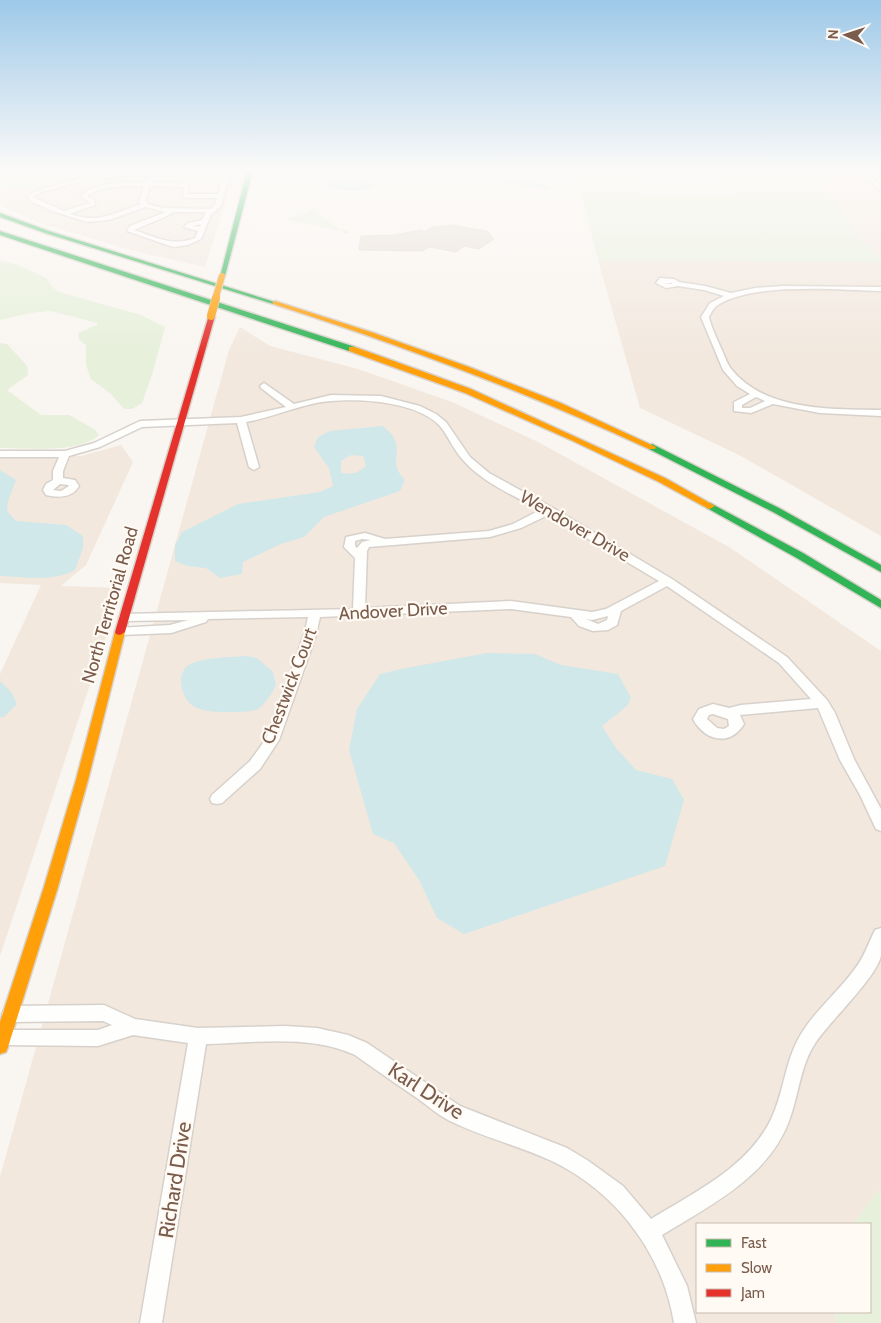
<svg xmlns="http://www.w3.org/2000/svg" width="881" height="1323" viewBox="0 0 881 1323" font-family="Cabin,sans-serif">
  <rect width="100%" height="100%" fill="#f9f5f0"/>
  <g fill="#f2e8de">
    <path d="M 0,171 L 236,171 L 205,267 L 130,250 L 37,222 L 0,205 Z"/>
    <path d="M 810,173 L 881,173 L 881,536 L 739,455 L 640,408 L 598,260 L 881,262 Z"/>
    <path d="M 240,327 L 270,346 L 358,369 L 452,402 L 538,442 L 729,547 L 881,651 L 881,1188 L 853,1224 L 697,1224 L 697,1312 L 835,1312 L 836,1323 L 0,1323 L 0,1177 L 229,350 Z"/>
    <path d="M 121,445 L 133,462 L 86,565 L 61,586 L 122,588 L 0,956 L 0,674 L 41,585 L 0,583 L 0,455 L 81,456 Z"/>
  </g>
  <g fill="#e7f0db">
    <path d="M 77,172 L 87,175 L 28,190 L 5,189 L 1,184 L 14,179 Z"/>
    <path d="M 576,172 L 634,172 L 645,195 L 737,196 L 726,172 L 810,173 L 881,262 L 598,260 Z"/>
    <path d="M 316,209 L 313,211 L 340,230 L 345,229 L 350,233 L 342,234 L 344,232 L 286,219 L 307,213 L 307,211 Z"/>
    <path d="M 0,261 L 16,264 L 46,278 L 54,289 L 66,294 L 141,315 L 165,327 L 152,375 L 142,403 L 132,409 L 124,409 L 111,394 L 91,379 L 86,365 L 86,345 L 79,339 L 78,333 L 97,325 L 97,323 L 51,311 L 30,313 L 0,320 Z"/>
    <path d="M 0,343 L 7,344 L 27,366 L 28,375 L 7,390 L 41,415 L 69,415 L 94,429 L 99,435 C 77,454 28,448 0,448 Z"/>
    <path d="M 881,1188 L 881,1323 L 836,1323 L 835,1312 L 870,1312 L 870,1224 L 853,1224 Z"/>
  </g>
  <g fill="#d0e8ea" fill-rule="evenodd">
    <path d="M 509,178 L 538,181 L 552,188 C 542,191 515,185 504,183 L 502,181 Z"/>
    <path d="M 349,180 L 367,182 L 375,186 L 374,188 C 363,192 333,191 323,186 L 330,181 Z"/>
    <path d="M 383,426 C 387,430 392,434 394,438 C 402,455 388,463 405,480 L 400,491 L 324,517 L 304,537 L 281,544 L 243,562 L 242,574 L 220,578 L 206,568 L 187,566 L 175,561 L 175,545 L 182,532 L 238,504 L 320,492 L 333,486 L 329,468 L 314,447 L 318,437 L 330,431 ZM 351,455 L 363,456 L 366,466 C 358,473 352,475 341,473 L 341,461 Z"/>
    <path d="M 0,470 L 16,480 L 8,501 L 7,511 L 16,521 L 66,525 L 83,536 L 83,548 L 75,570 C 54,582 24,577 0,576 Z"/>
    <path d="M 487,653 L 535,654 L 561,665 L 618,674 L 631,698 L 627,706 L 602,726 L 616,748 L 636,770 L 672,779 L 684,800 L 665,866 L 464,934 L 437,918 L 419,880 L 394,843 L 373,834 L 349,750 L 357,709 L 380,674 L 406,668 Z"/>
    <path d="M 246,656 L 257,658 L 273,672 L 276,685 C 272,693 266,704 258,709 C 250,712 239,712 231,712 C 205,712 183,712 181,680 C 181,675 184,667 189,665 C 206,656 228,658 246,656 Z"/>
    <path d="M 0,681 L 12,693 L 17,704 L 4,717 L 0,717 Z"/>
  </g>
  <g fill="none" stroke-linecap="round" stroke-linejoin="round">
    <path stroke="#d0e8ea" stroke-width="2" d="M 10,187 L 90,171"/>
  </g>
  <path fill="#e6ded7" stroke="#e2d8d2" d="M 453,225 L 487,231 L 494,239 L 479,249 L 464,246 L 456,252 L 430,247 L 422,251 L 359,250 L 361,236 L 393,235 L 421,230 L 424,232 L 432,227 Z"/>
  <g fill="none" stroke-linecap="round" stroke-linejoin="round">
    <defs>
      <g id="street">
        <path d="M 191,171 L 227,172 L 230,174 L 221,206 L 211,215 L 201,239 L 188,245 L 173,247 L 127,231 L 130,226 L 166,212 L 145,207 L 109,220 L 87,222 L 52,211 L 30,201 L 27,197 C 35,190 45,188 55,185 C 104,171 141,172 191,171 ZM 191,175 L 224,176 L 218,194 L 188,194 L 189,186 L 182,183 L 152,182 L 154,178 L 151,176 L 146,182 C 125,183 96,181 80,196 L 90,203 L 64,211 L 33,197 L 39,193 L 86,180 L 115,176 ZM 144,186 L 139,202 L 141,204 C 114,213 99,224 70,214 L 95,205 L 95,200 L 87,196 C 103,185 126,186 144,186 ZM 150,186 L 181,187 L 184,188 L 183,196 L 186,198 L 217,198 L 215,205 L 210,209 L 164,208 L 150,205 L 145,201 ZM 173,212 L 206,212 L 202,220 L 188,223 L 184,227 L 198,231 L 195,238 C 173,247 155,237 134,230 L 169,215 ZM 201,224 L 199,227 L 192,226 Z"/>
        <path d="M 860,171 L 866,171 L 881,186 L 881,191 Z"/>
        <path d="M 660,278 L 674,279 L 679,282 L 705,286 L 731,293 L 755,288 L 783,286 L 881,287 L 881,291 C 838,290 755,282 718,305 C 714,307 711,313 709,317 C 711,327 716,336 720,346 C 724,353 726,363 732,370 C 766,411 830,409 881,410 L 881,416 L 820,413 L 773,404 L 751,413 L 734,411 L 734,402 L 750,394 L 737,386 L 723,370 L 701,317 L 710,303 L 724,296 L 704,290 L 678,286 L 666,288 L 656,283 ZM 664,283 L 672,283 L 672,284 ZM 756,397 L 765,401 L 750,408 L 742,408 L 742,405 Z"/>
        <path d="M 264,383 L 294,404 L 331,395 L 381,396 L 420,406 L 436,414 L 446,422 L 470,457 L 489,473 L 553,508 L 672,579 L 787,657 L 827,700 L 835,713 L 854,759 L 881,809 L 881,831 L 876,829 L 860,795 L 840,760 L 818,708 L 740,715 L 744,724 C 730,747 705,741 693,719 L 699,709 L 713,704 L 729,708 L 741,705 L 811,699 L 779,663 L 667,586 L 621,611 L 617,625 L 608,630 L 593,631 L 579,626 L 571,617 L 511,609 L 320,617 L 316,635 L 279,740 L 260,769 L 222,803 L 217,804 L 212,803 L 210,799 L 212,795 L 250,761 L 266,739 L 304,635 L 308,617 L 208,619 L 206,622 L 171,633 L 121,635 L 117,634 L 115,631 L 117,628 L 170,625 L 188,620 L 125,621 L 121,620 L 119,617 L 121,614 L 353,609 L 355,558 L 344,547 L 346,537 L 365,533 L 385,539 L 489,531 L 513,524 L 540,510 C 515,496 483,483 464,461 C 454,451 449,437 440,426 C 418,402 362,398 331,401 C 302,403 275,417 246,422 L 259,467 L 254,470 L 249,467 L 237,423 L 142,427 L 100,447 L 69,456 L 63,471 L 63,478 L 75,480 L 79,486 C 72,498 59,498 46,495 L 43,490 L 46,484 L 53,480 L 53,471 L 59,457 L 0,457 L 0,451 L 65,451 L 94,443 L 140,421 L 241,417 L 286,407 L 261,388 L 260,386 ZM 60,484 L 68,485 L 69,486 L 61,491 L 53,490 ZM 548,515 L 659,581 L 606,609 L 592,612 L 511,601 L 365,608 L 367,551 L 369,547 L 490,537 L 521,528 ZM 362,539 L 371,540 L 362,542 L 357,548 L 355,546 L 355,541 ZM 608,616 L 607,620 L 598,624 L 586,619 L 592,620 ZM 713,714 L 728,719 L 729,726 L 724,729 L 717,728 L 707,719 L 709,715 Z"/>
        <path d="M 881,928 C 881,937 881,946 881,955 C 878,976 830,1021 816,1042 C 800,1065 799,1095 789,1121 C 768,1177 711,1205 662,1235 L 687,1286 L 696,1323 L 674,1323 C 663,1254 617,1193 554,1162 C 520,1146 482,1137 448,1120 C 437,1114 427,1105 417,1098 C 396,1084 375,1069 355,1055 C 310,1034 253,1043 206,1044 L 162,1323 L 140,1323 L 188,1043 L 133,1035 L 98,1046 L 0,1045 L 0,1031 L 3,1030 L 98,1030 L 112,1025 L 103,1021 L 11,1022 L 5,1020 L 2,1014 L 5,1008 L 11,1006 L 104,1005 L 135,1019 L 198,1028 L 285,1026 L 317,1028 L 348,1035 L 367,1043 L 460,1106 L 567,1148 L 587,1160 L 623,1186 L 651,1219 C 695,1192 750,1166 772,1117 C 785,1089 785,1058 803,1031 C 817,1009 838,992 854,970 C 864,958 868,944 875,930 Z"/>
      </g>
      <g id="fast">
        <path d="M 247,171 L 253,171 L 225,276 L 220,277 Z"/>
        <path d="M 0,213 L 49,231 L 278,303 L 273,304 L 45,233 L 0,217 Z"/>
        <path d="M 0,231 L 355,347 L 356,349 L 349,351 L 0,235 Z"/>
        <path d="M 652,444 L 779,508 L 881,565 L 881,572 L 773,512 L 649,449 L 648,447 Z"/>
        <path d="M 710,503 L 803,553 L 881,600 L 881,608 L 795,557 L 707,508 L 705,506 Z"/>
      </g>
      <g id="slow">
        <path d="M 275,301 L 374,333 L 469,367 L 563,404 L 656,447 L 655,449 L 649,449 C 527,392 401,345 273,304 L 272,303 Z"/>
        <path d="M 349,347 L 355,347 L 471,389 L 665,478 L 715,506 L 710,509 L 707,508 L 659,482 L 573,441 L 465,393 L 349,351 Z"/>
        <path d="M 120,629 L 125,632 L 88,780 L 58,887 L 8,1047 L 6,1052 L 0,1054 L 0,1022 L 44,887 L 76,780 L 115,632 Z"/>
      </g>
      <path id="jam" d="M 209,315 L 215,316 L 125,632 L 120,635 L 116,634 L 115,632 Z"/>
    </defs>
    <use href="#street" stroke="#d7d1cb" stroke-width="3"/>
    <use href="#fast" stroke="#d9d2cb" stroke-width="3"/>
    <use href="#slow" stroke="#d9d2cb" stroke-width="3"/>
    <use href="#jam" stroke="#d9d2cb" stroke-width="3"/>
    <use href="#street" fill="#fefefd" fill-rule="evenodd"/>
    <use href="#fast" fill="#30b455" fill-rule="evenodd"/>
    <use href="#slow" fill="#ff9f0a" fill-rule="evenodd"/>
    <use href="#jam" fill="#e5322d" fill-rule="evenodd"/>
    <defs>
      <path id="slow-bridge-far1" d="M 215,300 L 222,276"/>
      <path id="slow-bridge" d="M 211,316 L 216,298"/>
    </defs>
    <use href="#slow-bridge-far1" stroke="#d9d2cb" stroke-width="8" stroke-linecap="butt"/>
    <use href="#slow-bridge" stroke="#d9d2cb" stroke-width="9" stroke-linecap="butt"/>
    <use href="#slow-bridge-far1" stroke="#ff9f0a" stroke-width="6"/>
    <use href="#slow-bridge" stroke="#ff9f0a" stroke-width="8"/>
  </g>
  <linearGradient id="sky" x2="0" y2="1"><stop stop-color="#9ec9e9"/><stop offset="0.48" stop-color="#fcfaf8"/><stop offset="1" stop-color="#fcfaf8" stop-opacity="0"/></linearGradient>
  <rect width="881" height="356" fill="url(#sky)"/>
  <g text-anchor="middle" stroke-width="4.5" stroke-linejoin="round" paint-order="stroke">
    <g font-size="18" fill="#7a5c4d" stroke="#fffaf3">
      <text transform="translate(575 526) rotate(30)" y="6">Wendover Drive</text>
      <text transform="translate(110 605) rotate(-74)" y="6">North Territorial Road</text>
      <text transform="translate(393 611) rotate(-3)" y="6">Andover Drive</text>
      <text transform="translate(289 686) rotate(-69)" y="6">Chestwick Court</text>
    </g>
    <g font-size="21" fill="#7a5c4d" stroke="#fffaf3">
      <text transform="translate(426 1091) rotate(33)" y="7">Karl Drive</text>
      <text transform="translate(175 1180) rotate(-81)" y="7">Richard Drive</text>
    </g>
  </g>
  <rect x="696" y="1223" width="175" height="90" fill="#fffaf3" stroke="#cabbb1"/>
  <rect x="706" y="1239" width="25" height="8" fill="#30b455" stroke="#cabbb1"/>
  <text x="741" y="1248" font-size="15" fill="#7a5c4d">Fast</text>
  <rect x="706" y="1264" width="25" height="8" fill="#ff9f0a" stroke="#cabbb1"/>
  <text x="741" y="1273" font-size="15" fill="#7a5c4d">Slow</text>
  <rect x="706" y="1289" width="25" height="8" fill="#e5322d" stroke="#cabbb1"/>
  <text x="741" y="1298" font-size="15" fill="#7a5c4d">Jam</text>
  <g transform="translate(846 35) rotate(273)" stroke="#fffaf3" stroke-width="4" paint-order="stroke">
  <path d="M0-4L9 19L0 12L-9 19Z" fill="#7a5c4d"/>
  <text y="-8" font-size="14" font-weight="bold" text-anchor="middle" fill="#7a5c4d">N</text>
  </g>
</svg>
